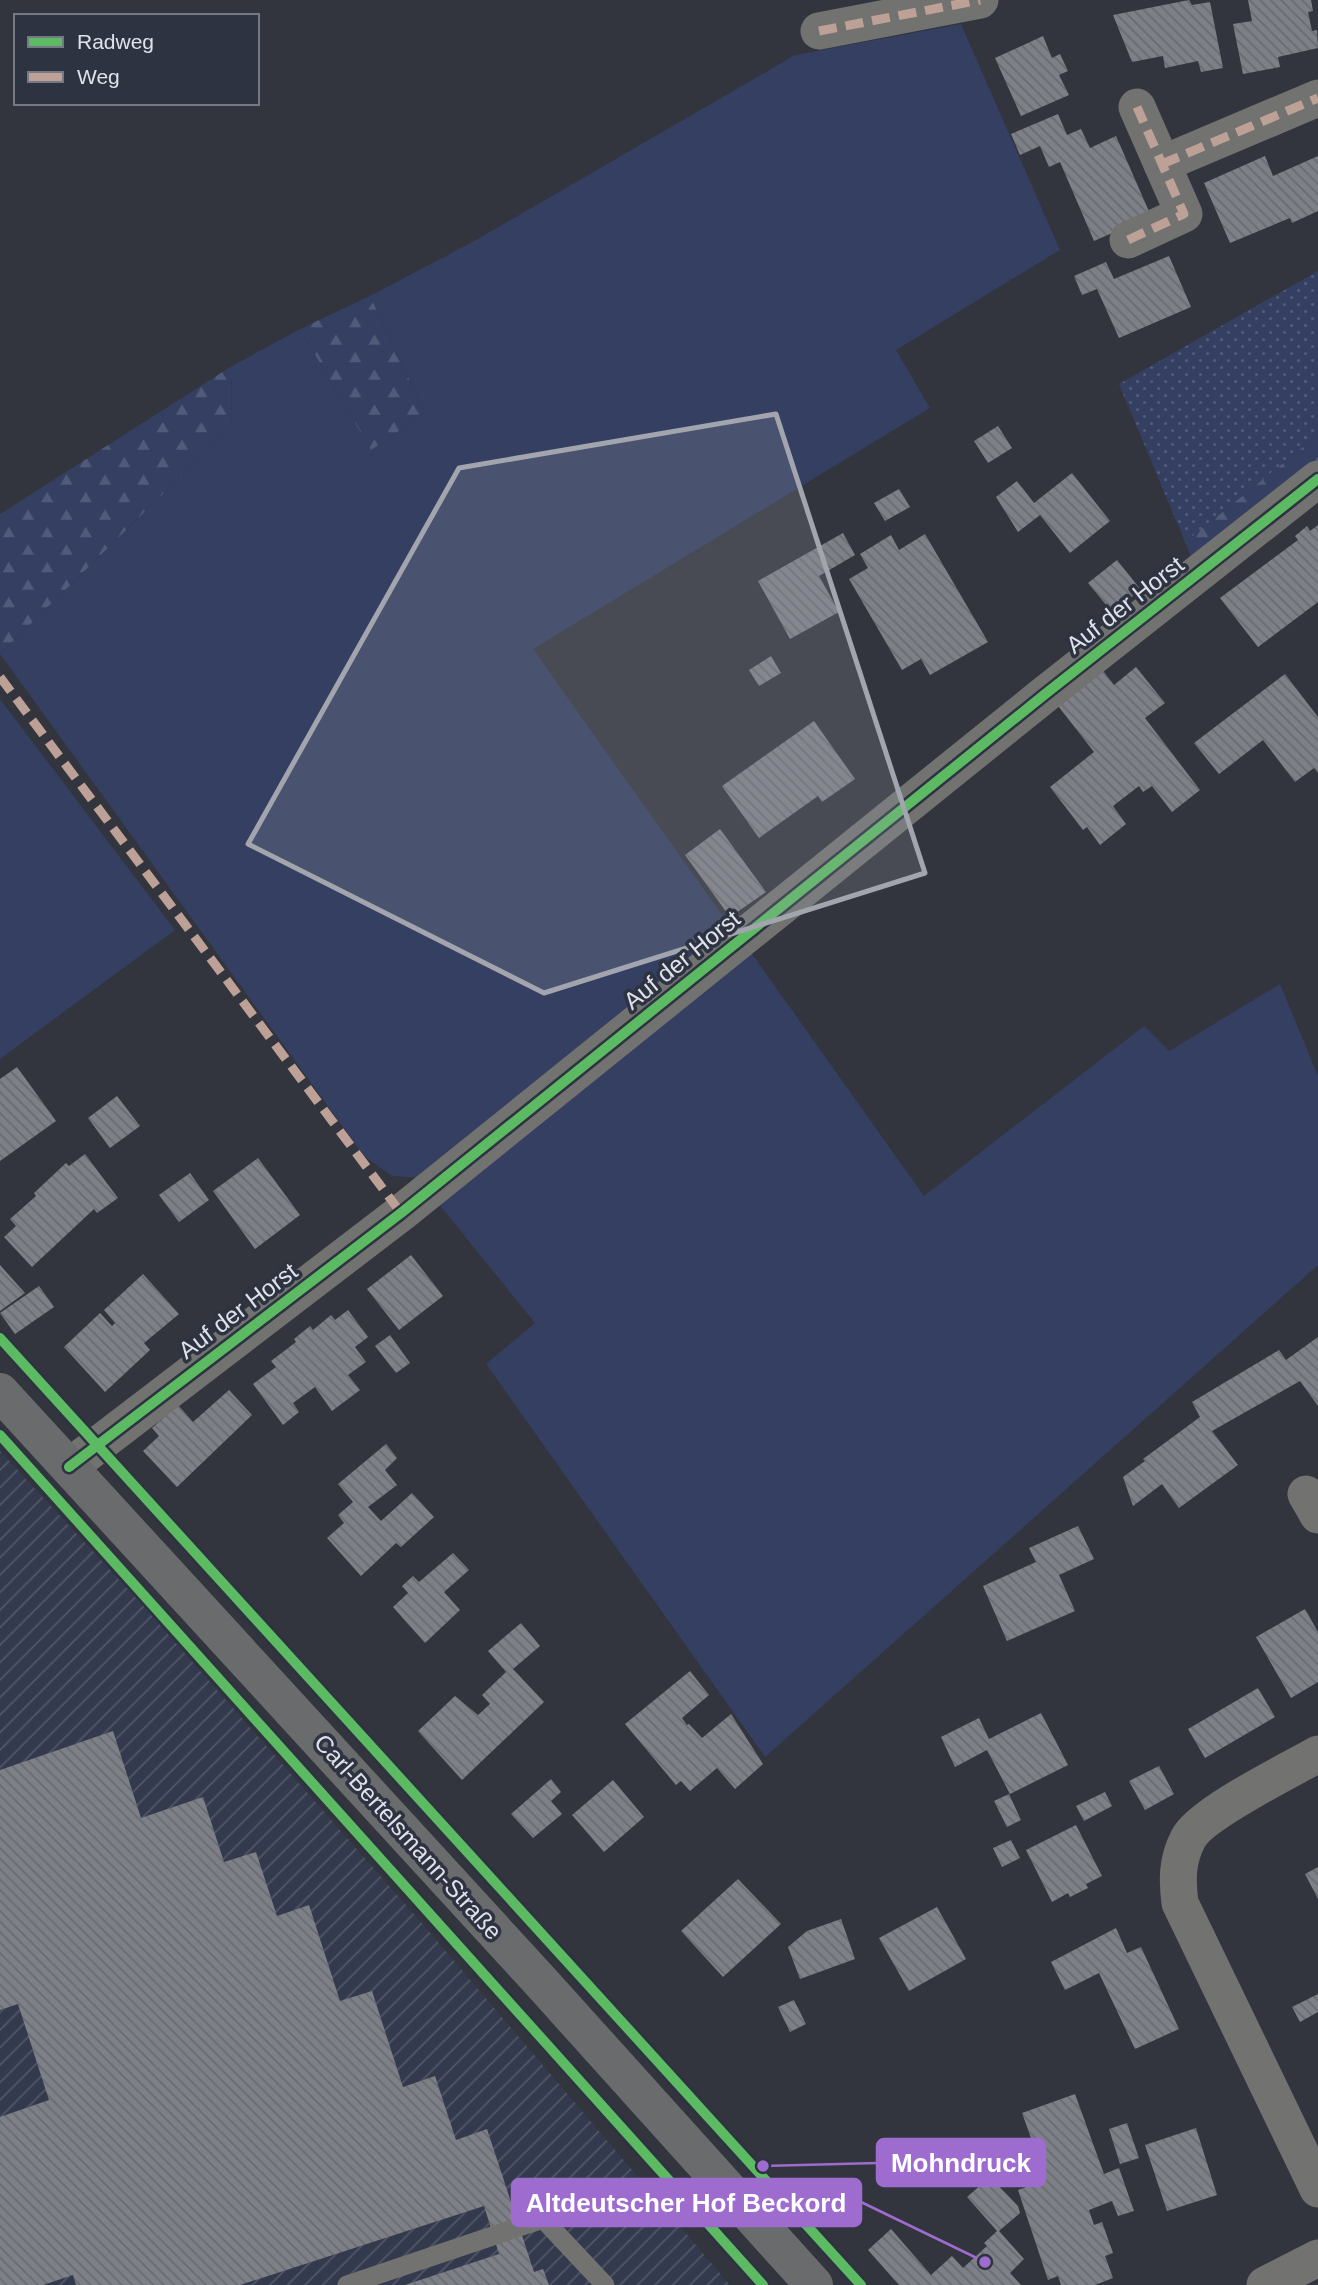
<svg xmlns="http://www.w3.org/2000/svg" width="1318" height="2285" viewBox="0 0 1318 2285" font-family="Arial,sans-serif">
  <defs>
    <pattern id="industrial-furrows" width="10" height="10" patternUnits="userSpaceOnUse" patternTransform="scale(1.75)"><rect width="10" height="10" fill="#343a4d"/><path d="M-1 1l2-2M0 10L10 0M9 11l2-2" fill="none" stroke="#515667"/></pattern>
    <pattern id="forest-firs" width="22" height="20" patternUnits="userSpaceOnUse" patternTransform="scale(1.75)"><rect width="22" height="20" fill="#343f61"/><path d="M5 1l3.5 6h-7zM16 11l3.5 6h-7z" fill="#515a78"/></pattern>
    <pattern id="park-dots" width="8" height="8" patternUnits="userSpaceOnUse" patternTransform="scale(1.75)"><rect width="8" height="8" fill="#343f61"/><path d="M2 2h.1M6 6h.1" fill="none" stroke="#515a78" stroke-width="1.8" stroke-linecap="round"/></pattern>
    <pattern id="building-back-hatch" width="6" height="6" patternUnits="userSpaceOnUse" patternTransform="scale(1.75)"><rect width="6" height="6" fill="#7e8087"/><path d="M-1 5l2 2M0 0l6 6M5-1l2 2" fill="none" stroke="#696b70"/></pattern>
  </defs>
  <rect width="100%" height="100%" fill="#32353d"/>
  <path fill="url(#industrial-furrows)" d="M 0,1451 L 138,1600 L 427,1929 L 730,2285 L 0,2285 Z"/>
  <g fill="#343f61">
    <path d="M 961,24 L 1060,250 L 896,350 L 930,408 L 533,649 L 732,929 L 422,1178 L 392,1176 L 364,1156 L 0,654 L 231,427 L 232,366 L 300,329 L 371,450 L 425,413 L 370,296 L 476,240 L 795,55 Z"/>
    <path d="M 0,699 L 175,930 L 0,1059 Z"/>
    <path d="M 750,951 L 924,1196 L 1144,1026 L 1169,1051 L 1280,984 L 1318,1076 L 1318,1265 L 765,1757 L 486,1364 L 535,1323 L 437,1202 Z"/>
  </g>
  <g fill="url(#forest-firs)">
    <path d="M 370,296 L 425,413 L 371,450 L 300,329 Z"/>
    <path d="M 232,366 L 231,427 L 0,654 L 0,514 Z"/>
    <path d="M 1318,435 L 1318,465 L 1194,564 L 1185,542 Z"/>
  </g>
  <path fill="url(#park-dots)" d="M 1318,271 L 1318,435 L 1185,542 L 1119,384 Z"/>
  <g fill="url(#building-back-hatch)">
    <path d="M 1189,0 L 1192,5 L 1210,2 L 1223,68 L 1201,72 L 1198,61 L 1165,68 L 1163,56 L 1132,62 L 1113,15 Z"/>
    <path d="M 1248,0 L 1311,0 L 1313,11 L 1308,12 L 1312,31 L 1317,30 L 1318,48 L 1278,57 L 1280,67 L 1243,74 L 1233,24 L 1252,21 Z"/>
    <path d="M 1043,36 L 1052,58 L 1060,54 L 1068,71 L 1059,75 L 1069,95 L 1021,116 L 995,58 Z"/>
    <path d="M 1058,114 L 1067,135 L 1081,129 L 1090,148 L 1116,136 L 1151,216 L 1094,241 L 1060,162 L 1049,167 L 1040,146 L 1020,155 L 1011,134 Z"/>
    <path d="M 1265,156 L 1273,176 L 1318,156 L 1318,211 L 1292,223 L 1290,218 L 1230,243 L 1204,183 Z"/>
    <path d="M 1169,256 L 1191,307 L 1119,338 L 1097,289 L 1082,295 L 1074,276 L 1106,262 L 1114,279 Z"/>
    <path d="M 998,426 L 1012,448 L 988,463 L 974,441 Z"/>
    <path d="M 1072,473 L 1110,521 L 1070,553 L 1040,515 L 1018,532 L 996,497 L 1017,481 L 1034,503 Z"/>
    <path d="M 899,489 L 910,507 L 885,521 L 874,503 Z"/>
    <path d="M 1318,525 L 1318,602 L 1258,647 L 1220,598 L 1298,540 L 1295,536 L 1307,526 L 1310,531 Z"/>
    <path d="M 843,533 L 855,555 L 819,576 L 839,612 L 790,639 L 758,581 Z"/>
    <path d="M 925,534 L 988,642 L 930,675 L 921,659 L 902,670 L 849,579 L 868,568 L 860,554 L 891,535 L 899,550 Z"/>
    <path d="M 1117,560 L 1141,590 L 1112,612 L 1088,583 Z"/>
    <path d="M 771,656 L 781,673 L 759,686 L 749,670 Z"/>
    <path d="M 1100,667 L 1114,685 L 1136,667 L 1165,703 L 1145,718 L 1200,790 L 1172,812 L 1152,786 L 1143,792 L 1139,786 L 1113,806 L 1126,824 L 1100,845 L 1087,827 L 1083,830 L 1050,787 L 1094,752 L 1055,702 Z"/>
    <path d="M 1285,674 L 1318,717 L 1318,773 L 1314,768 L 1295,782 L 1263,740 L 1219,774 L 1194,743 Z"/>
    <path d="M 814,721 L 855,779 L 822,802 L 818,796 L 759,838 L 722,786 Z"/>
    <path d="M 720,829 L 766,892 L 730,917 L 685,855 Z"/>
    <path d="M 17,1067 L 56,1121 L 0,1161 L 0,1079 Z"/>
    <path d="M 117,1096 L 140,1126 L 110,1148 L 88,1118 Z"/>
    <path d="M 85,1154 L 118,1198 L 97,1213 L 94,1209 L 32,1267 L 4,1237 L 16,1226 L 10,1219 L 36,1196 L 34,1193 L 66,1163 L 69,1166 Z"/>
    <path d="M 258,1158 L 300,1215 L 255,1249 L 213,1191 Z"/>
    <path d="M 190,1173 L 209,1200 L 179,1222 L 159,1195 Z"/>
    <path d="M 411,1255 L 443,1296 L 399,1330 L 367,1289 Z"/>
    <path d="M 0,1265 L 25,1293 L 0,1311 Z"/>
    <path d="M 143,1274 L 179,1314 L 144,1343 L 150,1350 L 105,1392 L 64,1347 L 100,1313 L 112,1326 L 115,1323 L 104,1310 Z"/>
    <path d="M 39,1286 L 54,1307 L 15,1334 L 0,1313 Z"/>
    <path d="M 348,1310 L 368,1337 L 355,1347 L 366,1362 L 348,1375 L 360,1390 L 332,1411 L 315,1387 L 293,1403 L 299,1412 L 283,1425 L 253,1384 L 276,1367 L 271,1361 L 296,1342 L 294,1339 L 310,1326 L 313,1330 L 331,1315 L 335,1320 Z"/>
    <path d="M 390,1335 L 410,1363 L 396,1373 L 375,1346 Z"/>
    <path d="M 1318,1337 L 1318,1406 L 1300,1381 L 1212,1431 L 1238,1465 L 1179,1508 L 1162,1484 L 1133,1506 L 1123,1477 L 1145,1461 L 1143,1459 L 1200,1417 L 1192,1402 L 1279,1350 L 1286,1360 Z"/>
    <path d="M 229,1390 L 252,1415 L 177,1487 L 143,1451 L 159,1436 L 152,1428 L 178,1405 L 193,1422 Z"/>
    <path d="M 386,1444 L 397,1458 L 385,1470 L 397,1485 L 368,1507 L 381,1521 L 412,1493 L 434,1517 L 401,1547 L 396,1543 L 361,1576 L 327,1538 L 344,1523 L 338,1515 L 353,1502 L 338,1484 Z"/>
    <path d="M 1078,1526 L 1094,1559 L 1059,1575 L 1075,1611 L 1007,1641 L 983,1586 L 1036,1562 L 1029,1548 Z"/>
    <path d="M 453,1553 L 469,1570 L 444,1592 L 460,1610 L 425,1643 L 393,1607 L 408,1593 L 402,1586 L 413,1576 L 419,1582 Z"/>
    <path d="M 1305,1609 L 1318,1632 L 1318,1682 L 1291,1698 L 1256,1637 Z"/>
    <path d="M 521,1623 L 540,1646 L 513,1669 L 544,1702 L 462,1780 L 418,1731 L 455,1696 L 478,1715 L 490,1704 L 482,1695 L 506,1672 L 488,1651 Z"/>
    <path d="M 690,1671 L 709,1695 L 682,1718 L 687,1725 L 689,1724 L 702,1738 L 731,1714 L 763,1764 L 735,1789 L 717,1768 L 690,1791 L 681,1781 L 676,1785 L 625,1724 Z"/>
    <path d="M 1258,1688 L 1275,1717 L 1205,1758 L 1188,1729 Z"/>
    <path d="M 1041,1713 L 1068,1765 L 1010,1794 L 987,1750 L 955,1767 L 941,1737 L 979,1718 L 989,1739 Z"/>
    <path d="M 113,1731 L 141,1818 L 203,1797 L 224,1862 L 256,1852 L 277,1916 L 309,1905 L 340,2001 L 372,1991 L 403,2087 L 435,2076 L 456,2140 L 487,2129 L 534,2272 L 543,2269 L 549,2285 L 405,2285 L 499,2254 L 484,2206 L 240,2285 L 76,2285 L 73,2275 L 43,2285 L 0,2285 L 0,2117 L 49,2100 L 18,2004 L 0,2010 L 0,1770 Z"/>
    <path d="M 1159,1766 L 1174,1794 L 1145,1810 L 1129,1781 Z"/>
    <path d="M 551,1779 L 561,1792 L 551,1801 L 562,1814 L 533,1838 L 511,1814 Z"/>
    <path d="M 613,1780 L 644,1817 L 604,1852 L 572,1815 Z"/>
    <path d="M 1105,1792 L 1112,1806 L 1084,1821 L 1076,1806 Z"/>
    <path d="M 1009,1794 L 1021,1820 L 1007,1827 L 994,1801 Z"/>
    <path d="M 1076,1825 L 1102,1876 L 1086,1884 L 1088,1888 L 1070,1897 L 1068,1893 L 1052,1902 L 1026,1850 Z"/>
    <path d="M 1011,1840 L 1020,1858 L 1002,1867 L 993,1848 Z"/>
    <path d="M 1318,1867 L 1318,1899 L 1305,1874 Z"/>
    <path d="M 738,1879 L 781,1924 L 723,1977 L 681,1931 Z"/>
    <path d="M 937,1907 L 966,1959 L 909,1991 L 879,1938 Z"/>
    <path d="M 841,1919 L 855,1959 L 800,1979 L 788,1947 L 807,1931 Z"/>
    <path d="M 1116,1928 L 1127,1953 L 1141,1947 L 1179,2029 L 1135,2049 L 1099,1973 L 1065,1990 L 1051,1962 Z"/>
    <path d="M 1318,1994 L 1318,2012 L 1300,2022 L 1292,2007 Z"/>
    <path d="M 794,2000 L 806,2024 L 790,2032 L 778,2007 Z"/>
    <path d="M 1075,2094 L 1104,2174 L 1119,2168 L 1134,2211 L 1118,2216 L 1112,2201 L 1089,2210 L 1094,2225 L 1102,2222 L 1113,2253 L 1105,2256 L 1113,2278 L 1095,2285 L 1061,2285 L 1058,2276 L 1048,2280 L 1018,2190 L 1046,2180 L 1022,2113 Z"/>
    <path d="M 1127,2123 L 1139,2158 L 1120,2164 L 1109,2129 Z"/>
    <path d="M 1196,2128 L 1217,2195 L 1167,2211 L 1145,2145 Z"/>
    <path d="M 990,2177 L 1018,2206 L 1020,2213 L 999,2231 L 1024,2259 L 1010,2273 L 1021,2285 L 899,2285 L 868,2250 L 891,2229 L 931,2275 L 952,2256 L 963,2268 L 987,2246 L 984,2243 L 997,2231 L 967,2197 Z"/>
  </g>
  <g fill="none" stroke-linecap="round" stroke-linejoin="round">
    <path stroke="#727271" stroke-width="19" d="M 347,2285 L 543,2219 L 605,2285"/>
    <g stroke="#727271" stroke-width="37">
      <path d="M 819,31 L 980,0"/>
      <path d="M 1162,164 L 1318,98"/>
      <path d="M 1128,240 L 1184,214 L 1137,107"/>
      <path d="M 69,1467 L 401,1213 L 1044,695 L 1318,479"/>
      <path d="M 1306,1494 L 1318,1515"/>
      <path d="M 1318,1754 C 1290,1770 1200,1814 1188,1839 C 1177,1860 1177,1880 1180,1903 L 1318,2189"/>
      <path d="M 1265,2285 L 1318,2258"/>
    </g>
    <path stroke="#6a6b6c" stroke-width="38" d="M 0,1392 L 541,1982 L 814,2285"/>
    <g stroke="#bda197" stroke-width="9" stroke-dasharray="18 9" stroke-linecap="butt">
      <path d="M 819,31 L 980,0"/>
      <path d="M 1162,164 L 1318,98"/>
      <path d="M 1128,240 L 1184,214 L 1137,107"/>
      <path d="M 0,677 L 401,1213"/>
    </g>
    <defs>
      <g id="cycleway">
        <path d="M 0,1338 L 861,2285"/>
        <path d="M 0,1435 L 763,2285"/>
        <path d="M 69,1467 L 401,1213 L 1044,695 L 1318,479"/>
      </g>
    </defs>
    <use href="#cycleway" stroke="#2e3341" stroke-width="15"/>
    <use href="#cycleway" stroke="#5cba63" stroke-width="10"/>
  </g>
  <path fill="#a2a5ae" fill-opacity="0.2" stroke="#a2a5ae" stroke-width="5" stroke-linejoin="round" d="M 776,414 L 925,873 L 544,993 L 248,844 L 459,468 Z"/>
  <g text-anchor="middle" stroke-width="7" stroke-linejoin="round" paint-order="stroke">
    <g font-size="24" fill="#dfe2eb" stroke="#2e3341">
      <text transform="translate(1125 605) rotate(-38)" y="8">Auf der Horst</text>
      <text transform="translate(682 960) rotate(-39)" y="8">Auf der Horst</text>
      <text transform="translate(238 1311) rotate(-37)" y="8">Auf der Horst</text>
      <text transform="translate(408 1837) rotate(48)" y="8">Carl-Bertelsmann-Straße</text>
    </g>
  </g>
  <path fill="none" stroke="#9e6cce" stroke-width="2.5" d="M763 2166L877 2163M985 2262L861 2202"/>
  <g fill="#9e6cce" stroke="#2e3341" stroke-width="2.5">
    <circle cx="763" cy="2166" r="7"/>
    <circle cx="985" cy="2262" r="7"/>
  </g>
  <g fill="#9e6cce" stroke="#9e6cce" stroke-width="2.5">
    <rect x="877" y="2139" width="168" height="47" rx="7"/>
    <rect x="512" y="2179" width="349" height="47" rx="7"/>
  </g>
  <g font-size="26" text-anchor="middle" font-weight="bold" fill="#fff">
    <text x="961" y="2172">Mohndruck</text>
    <text x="686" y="2212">Altdeutscher Hof Beckord</text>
  </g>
  <rect x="14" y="14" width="245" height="91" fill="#2e3341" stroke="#757985" stroke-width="2"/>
  <rect x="28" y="37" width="35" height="10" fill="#5cba63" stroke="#757985" stroke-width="2"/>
  <text x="77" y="49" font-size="21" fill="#dfe2eb">Radweg</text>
  <rect x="28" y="72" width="35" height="10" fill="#bda197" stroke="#757985" stroke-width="2"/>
  <text x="77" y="84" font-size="21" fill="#dfe2eb">Weg</text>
</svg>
